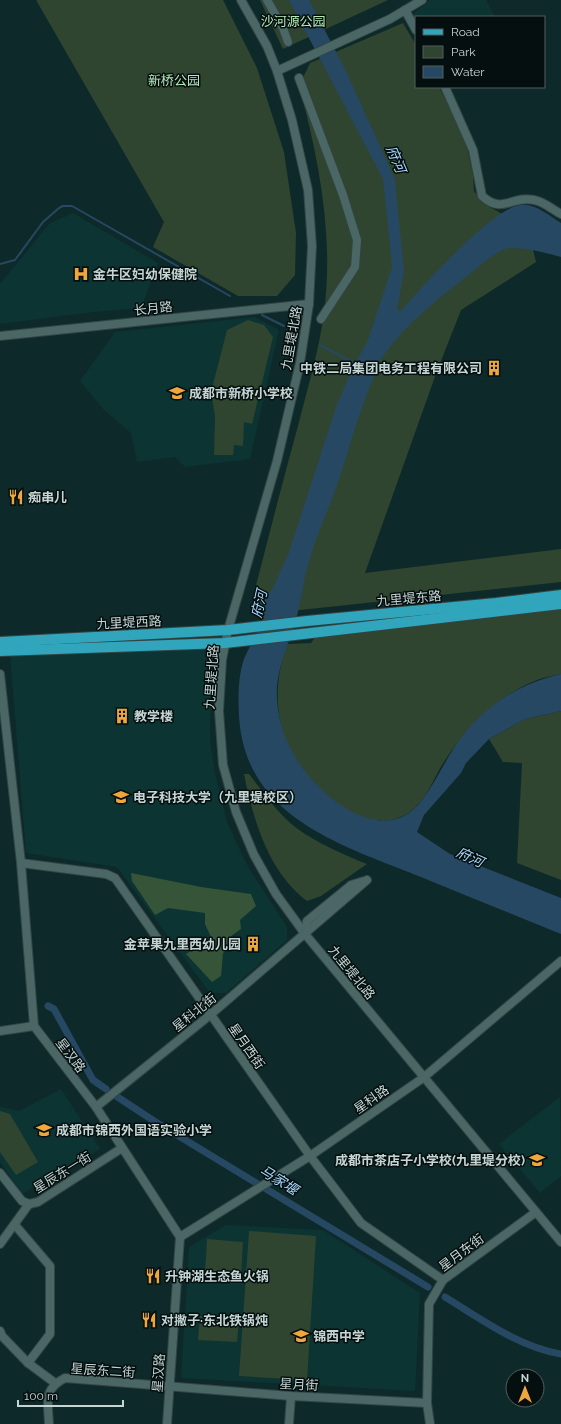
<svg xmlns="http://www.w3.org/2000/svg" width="561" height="1424" viewBox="0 0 561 1424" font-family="Raleway,'Noto Sans SC',sans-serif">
  <rect width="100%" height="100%" fill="#0e2929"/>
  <g fill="#0c3433">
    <path d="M 430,0 L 486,0 L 495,17 L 416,17 L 416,21 L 413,16 L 415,12 Z"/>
    <path d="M 73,213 L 158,263 L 141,308 L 85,313 L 0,324 L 0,284 L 50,223 Z"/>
    <path d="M 255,317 L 279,330 L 250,459 L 185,467 L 175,457 L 137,462 L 131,433 L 104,410 L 80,381 L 115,332 Z"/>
    <path d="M 214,649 L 210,688 L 210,741 L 215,773 L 227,822 L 246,863 L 287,927 L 287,940 L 226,993 L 210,993 L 117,867 L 26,853 L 10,654 Z"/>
    <path d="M 61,1089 L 100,1149 L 22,1194 L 0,1162 L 0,1107 L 19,1111 Z"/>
    <path d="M 560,1097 L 561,1176 L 540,1193 L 499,1144 Z"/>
    <path d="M 226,1225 L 323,1230 L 420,1293 L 415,1391 L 181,1378 L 189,1247 Z"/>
  </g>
  <g fill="#2f4530">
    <path d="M 36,0 L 223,0 L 257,68 L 284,152 L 296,233 L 295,275 L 277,296 L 238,296 L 153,247 L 164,222 Z"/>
    <path d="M 260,0 L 388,0 L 283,49 Z"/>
    <path d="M 403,23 L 416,45 L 416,87 L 439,87 L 465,137 L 473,175 L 474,191 L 483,203 L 528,229 L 536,262 L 461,310 L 437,371 L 365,573 L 561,549 L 561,582 L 263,614 L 253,597 C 268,539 283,480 299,422 C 308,386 319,350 324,313 C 334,237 319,159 299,86 L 310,63 Z"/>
    <path d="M 248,320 L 264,325 L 273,337 L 252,424 L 244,422 L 243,446 L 234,445 L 233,455 L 214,455 L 215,416 L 211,392 L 227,330 Z"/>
    <path d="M 561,609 L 561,674 C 553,676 545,677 537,680 C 497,696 465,728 442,765 C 432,782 424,805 405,815 C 360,840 300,778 285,739 C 274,707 276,676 287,644 L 311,643 L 316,636 Z"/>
    <path d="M 561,711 L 561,880 L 517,863 L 522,763 L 503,762 L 489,739 L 525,719 Z"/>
    <path d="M 244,774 L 249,774 C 260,788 270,803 282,815 C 302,837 340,853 367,864 L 321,896 L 307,901 C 268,872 253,819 244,774 Z"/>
    <path d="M 0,1111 L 10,1114 L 38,1162 L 16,1175 L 0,1152 Z"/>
    <path d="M 249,1231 L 316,1236 L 307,1380 L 239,1376 Z"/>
    <path d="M 207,1239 L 243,1242 L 241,1276 L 205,1273 Z"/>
    <path d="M 200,1316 L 239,1319 L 237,1342 L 198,1340 Z"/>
  </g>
  <path fill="#365438" d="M 131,873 L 201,887 L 251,894 L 256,906 L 240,920 L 241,929 L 231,936 L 234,944 L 223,953 L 221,976 L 212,982 L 186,954 L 211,937 L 205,924 L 205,913 L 168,908 L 155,915 L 132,881 Z"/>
  <path fill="#264862" d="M 289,0 L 309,0 L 344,67 L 395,179 L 404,271 L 397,310 L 401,311 C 421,287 492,209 520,205 C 536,203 549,216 561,223 L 561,257 C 546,253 528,248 512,248 C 497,248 478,268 466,277 C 436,300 405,325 383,356 C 377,364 375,375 371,384 C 357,418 348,453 336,488 C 329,509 319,528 313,549 C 306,568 303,588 299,607 C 293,638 275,666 277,699 C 279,734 295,763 319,787 C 346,814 393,840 422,800 C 439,778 449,750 468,729 C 492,701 525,682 561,674 L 561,711 L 525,719 L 489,739 L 466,763 L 461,773 L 424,815 L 417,832 L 450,854 L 561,898 L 561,934 C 514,915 467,896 421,877 C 342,845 245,818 239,716 C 238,698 238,676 244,659 C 250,645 258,632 263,618 C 264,612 260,606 261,600 L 272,590 L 289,552 L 336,407 L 352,369 L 368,340 L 392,267 L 383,179 Z"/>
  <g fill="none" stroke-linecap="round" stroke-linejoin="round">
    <g stroke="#264862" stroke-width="2">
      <path d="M 0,264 L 15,260 L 43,222 L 59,208 L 63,206 L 72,206 L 230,296"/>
      <path d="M 262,315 L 284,326"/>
      <path d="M 320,345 L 356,364"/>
    </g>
    <g stroke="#264862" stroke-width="7">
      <path d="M 48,1006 L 54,1009 L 93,1080 L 106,1089"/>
      <path d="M 116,1096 L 154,1121 L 428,1287"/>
      <path d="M 445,1297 C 481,1319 519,1347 561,1354"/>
    </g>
    <defs>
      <g id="minor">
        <path d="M 241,0 L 267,46 L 277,71 L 292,120 L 308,190 L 312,246 L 309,304 L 300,363 L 277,461 L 228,630 L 222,660 L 219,711 L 223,765 L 236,812 L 254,855 L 276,894 L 305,934 L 561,1242"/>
        <path d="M 267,0 L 283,28 L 288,42"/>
        <path d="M 405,10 L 416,30"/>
        <path d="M 277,71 L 390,19 L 422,0"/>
        <path d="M 299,78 L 343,195 L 357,240 L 355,267 L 321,319"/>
        <path d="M 445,87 L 473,150 L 482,196 C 503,215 511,195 534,200 C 543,201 553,210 561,214"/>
        <path d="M 0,336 L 309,304"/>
        <path d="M 0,674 L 21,863 L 34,1026 L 96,1107 L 180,1237 L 167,1424"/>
        <path d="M 21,863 L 106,874 L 115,878 L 310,1156 L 361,1223 L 443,1280"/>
        <path d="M 305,934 L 307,921 L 351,885 L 364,881"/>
        <path d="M 0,1031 L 34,1026"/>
        <path d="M 96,1107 L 210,1015 L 367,880"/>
        <path d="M 0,1173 L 22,1201 L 29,1204 L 38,1202 L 122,1148"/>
        <path d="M 15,1225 L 50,1266 L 50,1334 L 28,1363"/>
        <path d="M 180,1237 L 310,1156 L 423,1078 L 561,961"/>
        <path d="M 0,1244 L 29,1204"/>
        <path d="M 0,1331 L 2,1336 L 28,1363 L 55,1383"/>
        <path d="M 49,1424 C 48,1402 43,1389 65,1378 L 291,1396 L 427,1403"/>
        <path d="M 289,1424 L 291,1396"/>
        <path d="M 430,1424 L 427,1403 L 429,1304 L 443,1280 L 536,1212"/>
      </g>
      <g id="major">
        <path d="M 0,642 L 228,630 L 307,621 L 496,603 L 561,595"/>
        <path d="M 0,651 L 225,643 L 561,604"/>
      </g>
    </defs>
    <use href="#minor" stroke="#344" stroke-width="10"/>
    <use href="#major" stroke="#344" stroke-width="12"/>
    <use href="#minor" stroke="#4a6665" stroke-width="8"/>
    <use href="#major" stroke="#30a5bc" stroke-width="10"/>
  </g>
  <defs>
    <symbol id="hospital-bare" viewBox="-9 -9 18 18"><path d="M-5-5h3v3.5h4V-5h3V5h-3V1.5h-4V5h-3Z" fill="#efa73d" stroke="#050f0f" stroke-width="2.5" paint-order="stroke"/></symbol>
    <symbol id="building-bare" viewBox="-9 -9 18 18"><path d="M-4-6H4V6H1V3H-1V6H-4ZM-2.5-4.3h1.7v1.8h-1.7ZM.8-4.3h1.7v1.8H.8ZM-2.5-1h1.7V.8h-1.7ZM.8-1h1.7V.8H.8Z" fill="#efa73d" stroke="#050f0f" stroke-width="2.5" paint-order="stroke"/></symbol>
    <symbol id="school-bare" viewBox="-9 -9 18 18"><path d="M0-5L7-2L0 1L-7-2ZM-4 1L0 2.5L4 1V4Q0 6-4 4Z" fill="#efa73d" stroke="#050f0f" stroke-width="2.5" paint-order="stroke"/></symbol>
    <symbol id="restaurant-bare" viewBox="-9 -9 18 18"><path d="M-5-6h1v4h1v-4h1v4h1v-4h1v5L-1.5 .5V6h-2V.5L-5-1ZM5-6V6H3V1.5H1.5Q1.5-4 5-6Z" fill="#efa73d" stroke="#050f0f" stroke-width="2.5" paint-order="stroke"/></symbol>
    <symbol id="university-bare" viewBox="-9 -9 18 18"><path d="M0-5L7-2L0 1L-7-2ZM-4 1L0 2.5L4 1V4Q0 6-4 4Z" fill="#efa73d" stroke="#050f0f" stroke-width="2.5" paint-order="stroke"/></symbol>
  </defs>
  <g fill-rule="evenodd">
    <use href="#hospital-bare" x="70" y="263" width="22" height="22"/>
    <use href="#building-bare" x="483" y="357" width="22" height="22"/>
    <use href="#school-bare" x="166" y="382" width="22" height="22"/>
    <use href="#restaurant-bare" x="5" y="486" width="22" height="22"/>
    <use href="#building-bare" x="111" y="705" width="22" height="22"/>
    <use href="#university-bare" x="110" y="786" width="22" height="22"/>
    <use href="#building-bare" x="242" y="933" width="22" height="22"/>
    <use href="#school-bare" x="33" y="1119" width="22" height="22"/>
    <use href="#school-bare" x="526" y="1149" width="22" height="22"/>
    <use href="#restaurant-bare" x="142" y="1265" width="22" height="22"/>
    <use href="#restaurant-bare" x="138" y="1309" width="22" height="22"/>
    <use href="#school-bare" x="290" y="1325" width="22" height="22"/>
  </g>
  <g text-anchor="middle" stroke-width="3" stroke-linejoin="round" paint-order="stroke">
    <g font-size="13" fill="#b6ebb8" stroke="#050f0f">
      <text x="293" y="26">沙河源公园</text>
      <text x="174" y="85">新桥公园</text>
    </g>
    <g font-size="13" font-weight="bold" fill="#c5d5d4" stroke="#050f0f" text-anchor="start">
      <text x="93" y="279">金牛区妇幼保健院</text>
      <text x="482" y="373" text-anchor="end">中铁二局集团电务工程有限公司</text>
      <text x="189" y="398">成都市新桥小学校</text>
      <text x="28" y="502">痴串儿</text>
      <text x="134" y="721">教学楼</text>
      <text x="133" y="802">电子科技大学（九里堤校区）</text>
      <text x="241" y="949" text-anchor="end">金苹果九里西幼儿园</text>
      <text x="56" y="1135">成都市锦西外国语实验小学</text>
      <text x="525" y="1165" text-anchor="end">成都市茶店子小学校(九里堤分校)</text>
      <text x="165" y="1281">升钟湖生态鱼火锅</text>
      <text x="161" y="1325">对撇子·东北铁锅炖</text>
      <text x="313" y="1341">锦西中学</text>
    </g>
    <g font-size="13" fill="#c5d5d4" stroke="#050f0f">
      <text transform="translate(153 308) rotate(-6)" y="5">长月路</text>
      <text transform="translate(291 338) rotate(-80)" y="5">九里堤北路</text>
      <text transform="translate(409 598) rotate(-5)" y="5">九里堤东路</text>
      <text transform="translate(129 622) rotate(-3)" y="5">九里堤西路</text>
      <text transform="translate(211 677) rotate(-86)" y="5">九里堤北路</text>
      <text transform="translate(352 972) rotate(51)" y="5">九里堤北路</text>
      <text transform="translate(194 1012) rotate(-39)" y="5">星科北街</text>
      <text transform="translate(247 1046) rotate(55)" y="5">星月西街</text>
      <text transform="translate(71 1055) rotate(53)" y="5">星汉路</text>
      <text transform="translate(371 1099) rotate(-35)" y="5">星科路</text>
      <text transform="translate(62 1172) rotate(-32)" y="5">星辰东一街</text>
      <text transform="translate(461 1252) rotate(-37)" y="5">星月东街</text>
      <text transform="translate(103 1370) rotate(4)" y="5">星辰东二街</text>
      <text transform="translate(158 1373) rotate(-86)" y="5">星汉路</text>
      <text transform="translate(299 1384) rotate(3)" y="5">星月街</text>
    </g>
    <g font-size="14" font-style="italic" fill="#a9d7fd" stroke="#050f0f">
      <text transform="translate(396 159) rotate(67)" y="5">府河</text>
      <text transform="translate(259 604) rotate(-77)" y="5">府河</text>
      <text transform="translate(470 857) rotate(25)" y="5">府河</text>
      <text transform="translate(279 1180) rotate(32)" y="5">马家堰</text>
    </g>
  </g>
  <rect x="415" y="16" width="130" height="72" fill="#050f0f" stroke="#525e5e"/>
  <rect x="423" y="29" width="20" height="6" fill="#30a5bc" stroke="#525e5e"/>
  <text x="451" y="36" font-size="12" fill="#c5d5d4">Road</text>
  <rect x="423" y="46" width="20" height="12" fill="#2f4530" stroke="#525e5e"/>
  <text x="451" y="56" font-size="12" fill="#c5d5d4">Park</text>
  <rect x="423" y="66" width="20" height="12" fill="#264862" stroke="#525e5e"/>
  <text x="451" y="76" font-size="12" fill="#c5d5d4">Water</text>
  <g transform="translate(525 1388)"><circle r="19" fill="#050f0f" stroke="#525e5e"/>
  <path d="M0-3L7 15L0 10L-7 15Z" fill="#efa73d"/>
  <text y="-6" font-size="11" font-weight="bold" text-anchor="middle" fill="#c5d5d4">N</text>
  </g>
  <path d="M18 1400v6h105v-6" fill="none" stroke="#c5d5d4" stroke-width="2"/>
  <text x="24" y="1400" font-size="12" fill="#c5d5d4" stroke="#050f0f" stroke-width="3" paint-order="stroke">100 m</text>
</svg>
